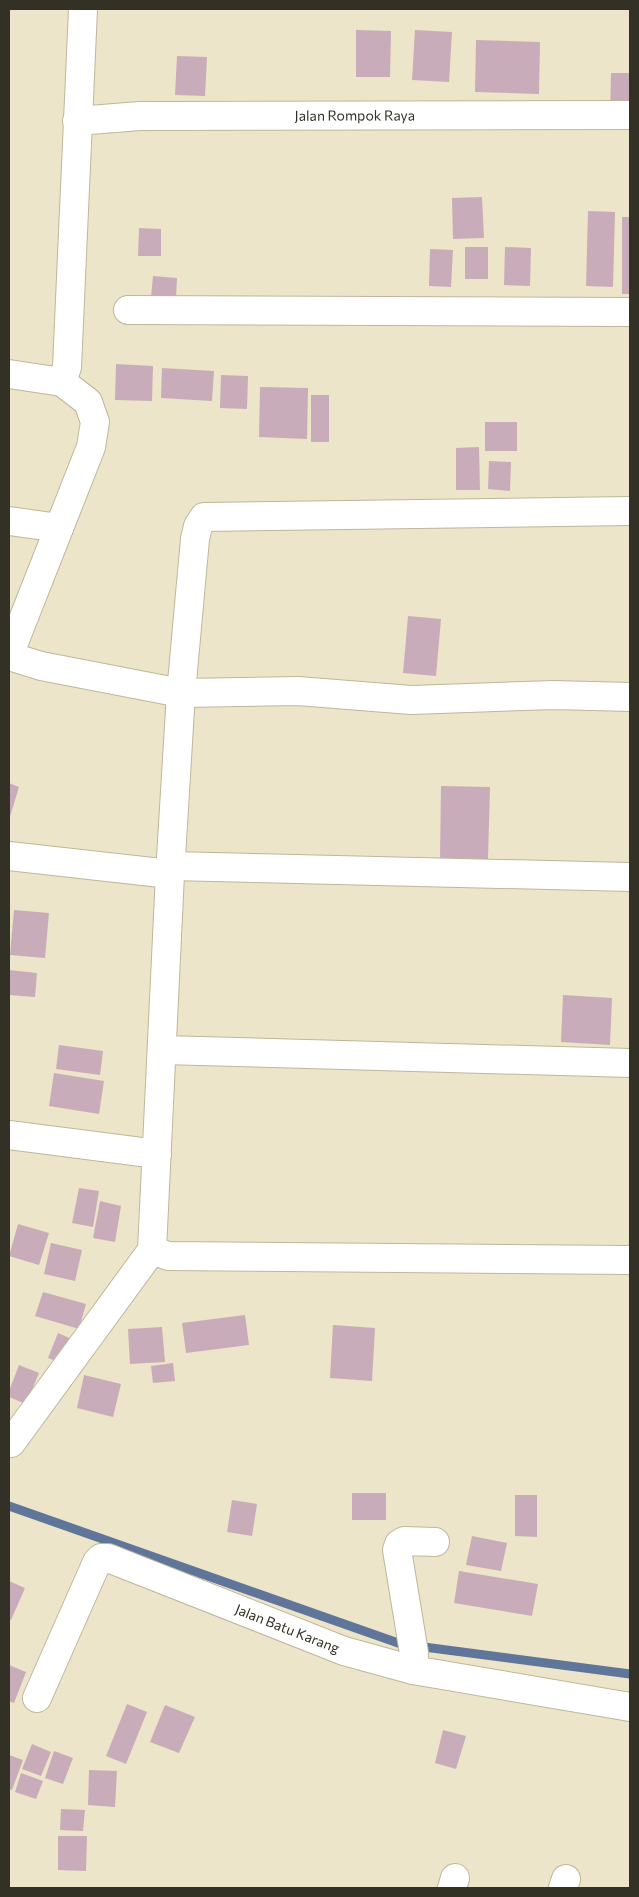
<svg xmlns="http://www.w3.org/2000/svg" width="639" height="1897" viewBox="0 0 639 1897" font-family="Commissioner,sans-serif">
  <rect width="100%" height="100%" fill="#ece5c9"/>
  <g fill="none" stroke-linecap="round" stroke-linejoin="round">
    <path stroke="#5f7599" stroke-width="9" d="M 9,1506 L 401,1644 L 630,1674"/>
  </g>
  <g fill="#c9acb9">
    <path d="M 356,30 L 391,31 L 390,77 L 356,77 Z"/>
    <path d="M 415,30 L 452,32 L 449,82 L 412,80 Z"/>
    <path d="M 476,40 L 540,42 L 539,94 L 475,92 Z"/>
    <path d="M 177,56 L 207,57 L 205,96 L 175,95 Z"/>
    <path d="M 611,73 L 630,73 L 630,114 L 610,113 Z"/>
    <path d="M 482,197 L 484,238 L 453,239 L 452,198 Z"/>
    <path d="M 588,211 L 615,212 L 613,287 L 586,286 Z"/>
    <rect x="622" y="217" width="8" height="77"/>
    <path d="M 139,228 L 161,229 L 161,256 L 138,256 Z"/>
    <rect x="465" y="247" width="23" height="32"/>
    <path d="M 505,247 L 531,248 L 530,286 L 504,285 Z"/>
    <path d="M 430,249 L 453,250 L 451,287 L 429,286 Z"/>
    <path d="M 153,276 L 177,278 L 176,298 L 151,297 Z"/>
    <path d="M 116,364 L 153,366 L 152,401 L 115,400 Z"/>
    <path d="M 162,368 L 214,371 L 212,401 L 161,398 Z"/>
    <path d="M 221,375 L 248,376 L 247,409 L 220,408 Z"/>
    <path d="M 260,387 L 308,388 L 307,439 L 259,437 Z"/>
    <rect x="311" y="395" width="18" height="47"/>
    <rect x="485" y="422" width="32" height="29"/>
    <path d="M 479,447 L 480,490 L 456,490 L 456,448 Z"/>
    <path d="M 489,461 L 511,462 L 510,491 L 488,489 Z"/>
    <path d="M 408,616 L 441,619 L 436,676 L 403,673 Z"/>
    <path d="M 9,783 L 19,787 L 9,820 Z"/>
    <path d="M 441,786 L 490,787 L 488,859 L 440,858 Z"/>
    <path d="M 14,910 L 49,913 L 45,958 L 10,955 Z"/>
    <path d="M 9,970 L 37,973 L 35,997 L 9,995 Z"/>
    <path d="M 563,995 L 612,998 L 610,1045 L 561,1042 Z"/>
    <path d="M 59,1045 L 103,1051 L 100,1075 L 56,1069 Z"/>
    <path d="M 54,1073 L 104,1081 L 99,1114 L 49,1106 Z"/>
    <path d="M 79,1188 L 99,1191 L 93,1227 L 72,1223 Z"/>
    <path d="M 100,1201 L 121,1206 L 115,1242 L 93,1238 Z"/>
    <path d="M 18,1224 L 49,1233 L 39,1265 L 9,1256 Z"/>
    <path d="M 51,1243 L 82,1250 L 75,1281 L 44,1274 Z"/>
    <path d="M 43,1292 L 86,1304 L 79,1329 L 35,1316 Z"/>
    <path d="M 245,1315 L 249,1345 L 186,1353 L 182,1323 Z"/>
    <path d="M 333,1325 L 375,1328 L 372,1381 L 330,1378 Z"/>
    <path d="M 162,1327 L 165,1362 L 130,1364 L 128,1329 Z"/>
    <path d="M 58,1333 L 74,1340 L 64,1364 L 48,1358 Z"/>
    <path d="M 173,1363 L 175,1381 L 153,1383 L 151,1366 Z"/>
    <path d="M 19,1365 L 39,1373 L 26,1404 L 9,1397 L 9,1391 Z"/>
    <path d="M 84,1375 L 121,1384 L 113,1417 L 77,1408 Z"/>
    <rect x="352" y="1493" width="34" height="27"/>
    <path d="M 515,1495 L 537,1495 L 537,1537 L 515,1536 Z"/>
    <path d="M 232,1500 L 257,1504 L 252,1536 L 227,1532 Z"/>
    <path d="M 472,1536 L 507,1543 L 501,1571 L 466,1565 Z"/>
    <path d="M 459,1571 L 538,1584 L 532,1616 L 454,1603 Z"/>
    <path d="M 9,1581 L 25,1588 L 11,1620 L 9,1619 Z"/>
    <path d="M 9,1665 L 26,1672 L 14,1703 L 9,1701 Z"/>
    <path d="M 127,1704 L 147,1712 L 126,1764 L 106,1756 Z"/>
    <path d="M 165,1705 L 195,1717 L 179,1753 L 150,1742 Z"/>
    <path d="M 443,1730 L 466,1736 L 456,1769 L 435,1763 Z"/>
    <path d="M 32,1744 L 51,1752 L 41,1776 L 22,1769 Z"/>
    <path d="M 54,1751 L 73,1758 L 63,1784 L 45,1778 Z"/>
    <path d="M 9,1755 L 23,1760 L 12,1790 L 9,1789 Z"/>
    <path d="M 89,1770 L 117,1771 L 115,1807 L 88,1805 Z"/>
    <path d="M 21,1773 L 43,1781 L 36,1799 L 15,1792 Z"/>
    <path d="M 61,1809 L 85,1810 L 83,1831 L 60,1830 Z"/>
    <path d="M 58,1836 L 87,1836 L 86,1871 L 58,1870 Z"/>
  </g>
  <g fill="none" stroke-linecap="round" stroke-linejoin="round">
    <defs>
      <g id="minor">
        <path id="s1" d="M 77,121 L 140,116 L 630,115"/>
        <path d="M 128,310 L 630,312"/>
        <path d="M 9,374 L 62,382 L 67,367 L 83,9"/>
        <path d="M 630,511 L 204,517 L 198,526 L 195,539 L 181,693 L 170,874 L 152,1250 L 168,1256 L 630,1260"/>
        <path d="M 9,521 L 59,528"/>
        <path d="M 9,655 L 91,447 L 95,422 L 88,402 L 62,382"/>
        <path d="M 9,656 L 41,666 L 181,693 L 298,691 L 411,700 L 554,695 L 630,697"/>
        <path d="M 9,856 L 170,874"/>
        <path d="M 170,866 L 630,877"/>
        <path d="M 162,1050 L 630,1063"/>
        <path d="M 9,1135 L 157,1154"/>
        <path d="M 11,1443 L 152,1250"/>
        <path d="M 413,1670 L 414,1653 L 397,1550 L 399,1544 L 404,1541 L 435,1542"/>
        <path id="s2" d="M 37,1698 L 97,1562 L 101,1558 L 108,1558 L 344,1651 L 413,1670 L 630,1707"/>
        <path d="M 452,1888 L 455,1878"/>
        <path d="M 563,1888 L 566,1879"/>
      </g>
    </defs>
    <use href="#minor" stroke="#beb79b" stroke-width="30"/>
    <use href="#minor" stroke="#fff" stroke-width="28"/>
  </g>
  <g text-anchor="middle" stroke-width="4" stroke-linejoin="round" paint-order="stroke">
    <g font-size="14" fill="#333025" stroke="#ece5c9">
      <text dy="5" stroke="none"><textPath href="#s1" startOffset="278">Jalan Rompok Raya</textPath></text>
      <text dy="5" stroke="none"><textPath href="#s2" startOffset="354">Jalan Batu Karang</textPath></text>
    </g>
  </g>
  <rect width="639" height="1897" fill="none" stroke="#333025" stroke-width="20"/>
</svg>
